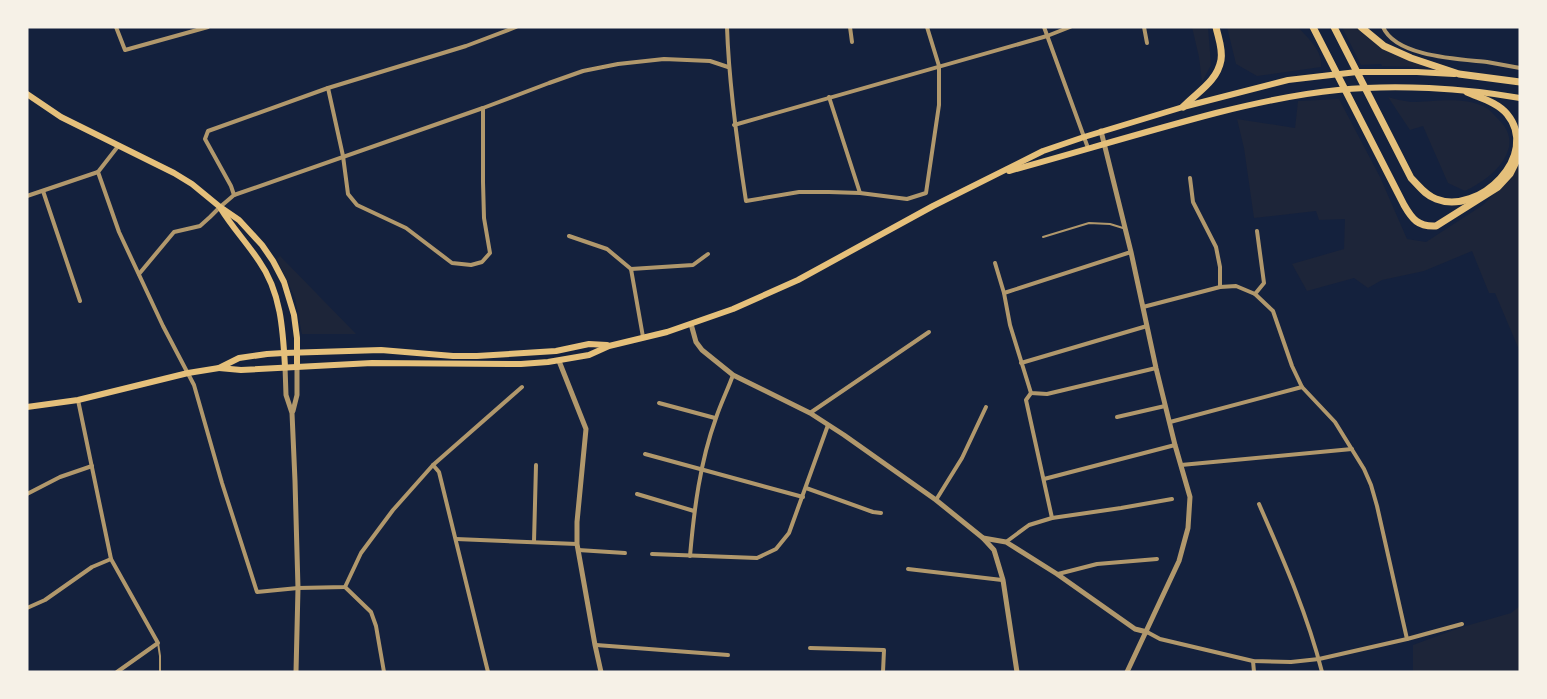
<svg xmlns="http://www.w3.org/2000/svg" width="1547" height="699" viewBox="0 0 1547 699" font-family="'Source Sans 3',sans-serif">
  <rect width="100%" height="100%" fill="#14213d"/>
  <g fill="#1d2539">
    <path d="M 1192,27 L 1208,27 L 1211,65 L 1202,82 L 1199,57 Z"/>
    <path d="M 1227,27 L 1298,27 C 1308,38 1323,51 1321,67 L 1257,76 L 1236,64 Z"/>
    <path d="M 1342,27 L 1356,27 C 1378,48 1393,56 1422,65 L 1422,67 L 1382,66 L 1381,64 L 1361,65 Z"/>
    <path d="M 1388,97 C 1395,99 1403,101 1411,102 C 1434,102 1467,95 1488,109 C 1492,112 1497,118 1501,122 C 1507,128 1511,138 1509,147 C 1504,168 1483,182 1465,191 L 1448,183 L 1423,126 L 1410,130 Z"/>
    <path d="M 1339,99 L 1380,177 L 1407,239 L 1426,242 L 1483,205 L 1509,179 L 1520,161 L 1520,352 L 1495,293 L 1489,293 L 1472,251 L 1424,271 L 1382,280 L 1368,288 L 1354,278 L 1307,291 L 1292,264 L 1344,249 L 1345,219 L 1319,220 L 1316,211 L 1254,218 L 1244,148 L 1237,119 L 1295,128 L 1298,101 Z"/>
    <path d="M 280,256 L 356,334 L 302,334 L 295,298 L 277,259 Z"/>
    <path d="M 1520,606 L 1520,672 L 1413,672 L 1413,645 L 1459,628 L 1511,613 Z"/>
  </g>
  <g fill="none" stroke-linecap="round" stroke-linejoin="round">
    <g stroke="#b1986c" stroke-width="2">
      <path d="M 1043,237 L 1089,223 L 1110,224 L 1123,228"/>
      <path d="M 158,643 L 160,656 L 160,672"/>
    </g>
    <g stroke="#b1986c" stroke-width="4">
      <path d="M 116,27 L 125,50 L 208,27"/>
      <path d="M 727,27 C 729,86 737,143 746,201 L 799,192 L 829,192 L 860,193 L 907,199 L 926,193 L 939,105 L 939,66 L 927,27"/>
      <path d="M 850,27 L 852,42"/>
      <path d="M 1044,27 L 1088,148"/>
      <path d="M 1144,27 L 1147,43"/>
      <path d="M 1383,27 C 1396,57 1459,59 1487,62 C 1498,64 1509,66 1520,68"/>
      <path d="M 328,88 L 343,156 L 348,194 L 357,205 L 406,228 L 452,263 L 471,265 L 482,262 L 490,253 L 484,218 L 483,182 L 483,108"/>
      <path d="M 829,97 L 860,193"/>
      <path d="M 734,125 L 1047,36 L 1070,27"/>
      <path d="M 119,145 L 98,172 L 119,232 L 163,326 L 194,385 L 222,483 L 257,592 L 298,588 L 345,587 L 361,553 L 393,510 L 433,465 L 522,387"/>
      <path d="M 43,191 L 80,301"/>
      <path d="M 234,195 L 231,186 L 205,139 L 208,131 L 328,88 L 466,46 L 516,27"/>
      <path d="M 27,196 L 98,172"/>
      <path d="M 1257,231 L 1264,283 L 1255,294 L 1273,311 L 1292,366 L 1302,387 L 1335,422 L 1364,469 L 1371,485 L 1377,506 L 1407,639"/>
      <path d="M 569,236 L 607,249 L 631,269 L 643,337"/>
      <path d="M 1131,252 L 1004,293 L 1010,325 L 1031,393 L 1047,394 L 1156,368"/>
      <path d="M 995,263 L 1004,293"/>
      <path d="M 631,269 L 693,265 L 708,254"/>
      <path d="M 139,274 L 174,232 L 200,226 L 210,217 L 220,207 L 234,195 L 483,108 L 549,83 L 583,71 L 618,64 L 664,59 L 710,61 L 728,67"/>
      <path d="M 1220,287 L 1236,286 L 1255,294"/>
      <path d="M 1143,307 L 1220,287 L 1220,267 L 1216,247 L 1193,202 L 1190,178"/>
      <path d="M 1021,363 L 1147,326"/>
      <path d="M 1031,393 L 1026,400 L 1052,518"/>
      <path d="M 78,400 L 111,559 L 158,643 L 117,672"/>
      <path d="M 659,403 L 715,418"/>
      <path d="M 810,413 L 929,332"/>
      <path d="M 1117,417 L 1165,406"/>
      <path d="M 1170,422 L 1302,387"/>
      <path d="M 645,454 L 803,497"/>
      <path d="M 433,465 L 439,472 L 488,672"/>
      <path d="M 1181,465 L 1352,449"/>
      <path d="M 1044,479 L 1175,445"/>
      <path d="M 806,488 L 873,512 L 881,513"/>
      <path d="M 27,494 L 60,477 L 92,466"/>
      <path d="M 637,494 L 694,511"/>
      <path d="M 936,500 L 962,458 L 986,407"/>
      <path d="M 1259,504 C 1283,559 1307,613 1322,672"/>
      <path d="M 456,539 L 577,544"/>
      <path d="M 534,542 L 536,465"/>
      <path d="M 1006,542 L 1029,525 L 1052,518 L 1121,508 L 1172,499"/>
      <path d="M 578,550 L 625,553"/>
      <path d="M 652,554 L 757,558 L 776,549 L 789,533 L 828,425"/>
      <path d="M 690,556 C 694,510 700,462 716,418 C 721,403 728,389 733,375"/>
      <path d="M 908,569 L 1002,580"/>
      <path d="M 1058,574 L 1097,564 L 1157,559"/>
      <path d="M 345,587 L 371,612 L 376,626 L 384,672"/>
      <path d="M 27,608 L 45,600 L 92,567 L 111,559"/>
      <path d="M 1147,632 L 1160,639 L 1253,661 L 1291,662 L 1319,659 L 1407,639 L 1462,624"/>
      <path d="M 596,645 L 728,655"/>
      <path d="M 810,648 L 884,650 L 883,672"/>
      <path d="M 1253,661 L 1254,672"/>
    </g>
    <g stroke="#b1986c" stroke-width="5">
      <path d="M 1101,131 L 1131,252 L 1156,368 L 1175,445 L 1190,497 L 1188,528 L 1179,561 L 1127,672"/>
      <path d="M 691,324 L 696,342 L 702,350 L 733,375 L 810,413 L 844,435 L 936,500 L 983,538 L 1006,542 L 1057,574 L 1135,629 L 1147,632"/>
      <path d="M 559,361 L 586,429 L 577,522 L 577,544 L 595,645 L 601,672"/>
      <path d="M 285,367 L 286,395 L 292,413 L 295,481 L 298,588 L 296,672"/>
      <path d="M 293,411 L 297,395 L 297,367"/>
      <path d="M 983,538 L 994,550 L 1003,580 L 1017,672"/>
    </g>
    <g stroke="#e5c07b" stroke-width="6">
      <path d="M 27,94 L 61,117 L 174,173 L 192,184 L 220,207 L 239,220 L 262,245 L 273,261 L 284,282 L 294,315 L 297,338 L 297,367"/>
      <path d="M 1009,171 C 1078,152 1147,131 1216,113 C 1256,103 1296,94 1338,90 C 1395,84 1463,88 1520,98"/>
      <path d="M 221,209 C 232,227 247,243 259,261 C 281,292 283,330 285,367"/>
      <path d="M 219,368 L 241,370 L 372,363 L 521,364 L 548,362 L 589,355 L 609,346 L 667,332 L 733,309 L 798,280 L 933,206 L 1043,151 L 1084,137 L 1183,107 L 1288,80 L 1357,72 L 1417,72 L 1454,74"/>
      <path d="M 27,407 L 78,400 L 188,373 L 219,368 L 239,358 L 267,354 L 284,353 L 381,350 L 453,356 L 477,356 L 556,351 L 589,344 L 607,345"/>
    </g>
    <g stroke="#e5c07b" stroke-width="7">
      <path d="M 1313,27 L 1404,205 C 1412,219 1418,227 1436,226 L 1498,187 L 1510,174 L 1520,154"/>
      <path d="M 1334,27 L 1411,178 C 1419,186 1425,195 1436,199 C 1479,216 1541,155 1507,114 C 1497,102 1480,98 1467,92"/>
      <path d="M 1361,27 L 1384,46 L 1411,58 L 1459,74 L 1520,82"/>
      <path d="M 1183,107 C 1197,92 1217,82 1221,60 C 1223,49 1218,37 1216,27"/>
    </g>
  </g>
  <rect width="1547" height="699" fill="none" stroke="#f6f1e7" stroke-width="57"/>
</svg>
